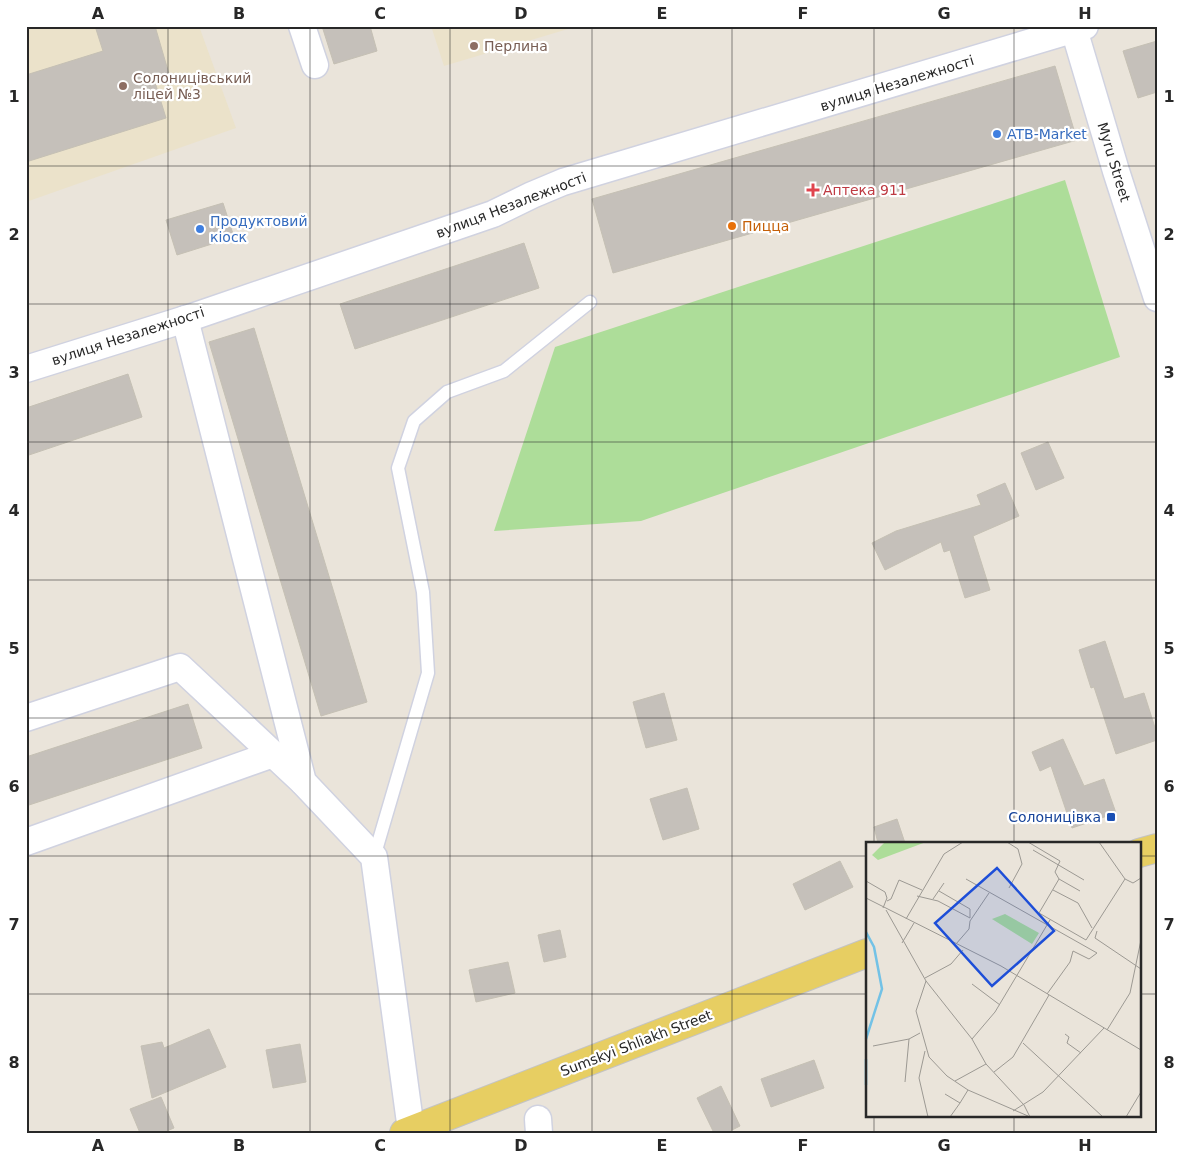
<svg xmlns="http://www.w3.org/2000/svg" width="1183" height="1159" viewBox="0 0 1183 1159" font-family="'DejaVu Sans',sans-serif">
  <rect width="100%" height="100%" fill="#eae4da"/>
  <g fill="#ebe2ca">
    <path d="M 26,26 L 199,26 L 236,128 L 26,202 Z"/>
    <path d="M 431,26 L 578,26 L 444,66 Z"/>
  </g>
  <path fill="#addd99" d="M 1065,180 L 1120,357 L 641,521 L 494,531 L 555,347 Z"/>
  <g fill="#c5c0ba" stroke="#c5c0b4">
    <path d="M 95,26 L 155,26 L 169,74 L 154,79 L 166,118 L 26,162 L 26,75 L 103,51 Z"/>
    <path d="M 322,26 L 370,26 L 377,51 L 334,64 Z"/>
    <path d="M 1157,41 L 1157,92 L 1138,98 L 1123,51 Z"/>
    <path d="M 1055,66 L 1077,140 L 613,273 L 592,199 Z"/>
    <path d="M 223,203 L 234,237 L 177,255 L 166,220 Z"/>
    <path d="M 524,243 L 539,288 L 355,349 L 340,304 Z"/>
    <path d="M 254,328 L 367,702 L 321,716 L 209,342 Z"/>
    <path d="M 128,374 L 142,417 L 26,456 L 26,408 Z"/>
    <path d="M 1048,442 L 1064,478 L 1036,490 L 1021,453 Z"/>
    <path d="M 1005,483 L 1019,516 L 973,536 L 990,590 L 965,598 L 950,550 L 944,552 L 941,542 L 885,570 L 872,543 L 896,531 L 981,505 L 977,495 Z"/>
    <path d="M 1105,641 L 1124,699 L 1144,693 L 1157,734 L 1157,740 L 1116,754 L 1094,687 L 1091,688 L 1079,650 Z"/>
    <path d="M 664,693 L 677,740 L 646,748 L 633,702 Z"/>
    <path d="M 188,704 L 202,748 L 26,806 L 26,757 Z"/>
    <path d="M 1063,739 L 1084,786 L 1104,779 L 1116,813 L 1072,828 L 1051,766 L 1040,771 L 1032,752 Z"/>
    <path d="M 687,788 L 699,829 L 663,840 L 650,799 Z"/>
    <path d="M 897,819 L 905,843 L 878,843 L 874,827 Z"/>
    <path d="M 840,861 L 853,887 L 805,910 L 793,884 Z"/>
    <path d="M 560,930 L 566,957 L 544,962 L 538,935 Z"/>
    <path d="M 508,962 L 515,993 L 476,1002 L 469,970 Z"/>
    <path d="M 209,1029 L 226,1067 L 152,1098 L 141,1046 L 162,1042 L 164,1048 Z"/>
    <path d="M 300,1044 L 306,1082 L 273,1088 L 266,1050 Z"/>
    <path d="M 814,1060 L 824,1088 L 771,1107 L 761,1079 Z"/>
    <path d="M 721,1086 L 740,1126 L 726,1133 L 714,1133 L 697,1098 Z"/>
    <path d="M 161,1097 L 174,1128 L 162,1133 L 140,1133 L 130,1109 Z"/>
  </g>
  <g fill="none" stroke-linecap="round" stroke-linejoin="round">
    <defs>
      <path id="service" d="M 374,857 L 428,673 L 423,592 L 398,468 L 414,421 L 447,392 L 504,371 L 590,302"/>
      <g id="minor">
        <path d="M 302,26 L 315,65"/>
        <path d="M 1073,26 L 1116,171 L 1157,298"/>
        <path d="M 185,319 L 303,782 L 374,857 L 411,1130"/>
        <path d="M 26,369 L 192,317 L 493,214 L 532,195 L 563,182 L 1085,26"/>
        <path d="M 26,718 L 180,667 L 303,782"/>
        <path d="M 26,842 L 273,754"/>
        <path d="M 538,1119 L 539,1133"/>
      </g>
      <g id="primary">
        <path d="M 1139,853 L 1157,848"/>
        <path d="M 404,1133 L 867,953"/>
      </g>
    </defs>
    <use href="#service" stroke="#d0d2e0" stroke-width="15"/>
    <use href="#minor" stroke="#d0d2e0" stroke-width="29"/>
    <use href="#primary" stroke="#c3c3c3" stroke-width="30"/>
    <use href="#service" stroke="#fff" stroke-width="12"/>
    <use href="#minor" stroke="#fff" stroke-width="26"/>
    <use href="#primary" stroke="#e7ce62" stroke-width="28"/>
  </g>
  <path fill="none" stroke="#282828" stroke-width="1" stroke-opacity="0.55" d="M 168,26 L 168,1133M 310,26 L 310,1133M 450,26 L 450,1133M 592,26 L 592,1133M 732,26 L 732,1133M 874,26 L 874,843M 1014,26 L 1014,843M 26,166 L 1157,166M 26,304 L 1157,304M 26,442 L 1157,442M 26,580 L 1157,580M 26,718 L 1157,718M 26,856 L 867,856M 1139,856 L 1157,856M 26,994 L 867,994M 1139,994 L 1157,994M 874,1115 L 874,1133M 1014,1115 L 1014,1133"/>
  <g fill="#8d6e63" stroke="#fff" stroke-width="2">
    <circle cx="474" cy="46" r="5"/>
    <circle cx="123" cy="86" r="5"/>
  </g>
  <g fill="#3f7fe0" stroke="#fff" stroke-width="2">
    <circle cx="997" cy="134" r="5"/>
    <circle cx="200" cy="229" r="5"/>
  </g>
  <path fill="#e0444e" stroke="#fff" stroke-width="2" d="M810.5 182.5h5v5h5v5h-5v5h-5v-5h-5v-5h5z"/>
  <circle fill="#e8710a" stroke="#fff" stroke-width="2" cx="732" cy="226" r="5"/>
  <rect fill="#1a4fb4" stroke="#fff" stroke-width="2" x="1106" y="812" width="10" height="10" rx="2.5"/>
  <g text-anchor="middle" stroke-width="4.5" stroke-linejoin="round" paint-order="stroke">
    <g font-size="14" fill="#785e54" stroke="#fff" text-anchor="start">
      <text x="484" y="51">Перлина</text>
      <text x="133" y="83">Солоницівський<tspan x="133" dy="16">ліцей №3</tspan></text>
    </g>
    <g font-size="14" fill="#282828" stroke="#fff">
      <text transform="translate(897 83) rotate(-17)" y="5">вулиця Незалежності</text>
      <text transform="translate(1114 162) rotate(73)" y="5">Myru Street</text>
      <text transform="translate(511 205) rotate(-21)" y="5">вулиця Незалежності</text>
      <text transform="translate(128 336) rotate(-18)" y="5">вулиця Незалежності</text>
      <text transform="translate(636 1043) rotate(-21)" y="5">Sumskyi Shliakh Street</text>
    </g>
    <g font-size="14" fill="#366cbe" stroke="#fff" text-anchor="start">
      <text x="1007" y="139">ATB-Market</text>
      <text x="210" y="226">Продуктовий<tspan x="210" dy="16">кіоск</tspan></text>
    </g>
    <g font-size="14" fill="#be3a42" stroke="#fff" text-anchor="start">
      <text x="823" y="195">Аптека 911</text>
    </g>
    <g font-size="14" fill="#c56008" stroke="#fff" text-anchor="start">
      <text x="742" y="231">Пицца</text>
    </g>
    <g font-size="14" fill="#164399" stroke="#fff" text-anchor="end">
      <text x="1101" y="822">Солоницівка</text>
    </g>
  </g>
  <g transform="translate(866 842)">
    <rect width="275" height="275" fill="#eae4da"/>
    <path d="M 19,0 L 60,0 L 12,18 L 6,13 ZM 139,72 L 173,91 L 166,102 L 126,77 Z" fill="#addd99"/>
    <path fill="none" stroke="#73c2e6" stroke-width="2.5" d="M 0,90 L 8,105 L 16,147 L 0,197M 0,217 L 0,243"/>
    <path fill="none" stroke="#9c9993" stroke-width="1" d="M 141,0 L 152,7 L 156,22 L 143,46M 162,0 L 194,19 L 189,30 L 193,37 L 173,71 L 220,98 L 259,37 L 267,41 L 275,36M 233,0 L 259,37M 167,8 L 218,38M 100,37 L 231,111 L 223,117 L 207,109 L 204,120 L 181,152M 193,37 L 214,49M 0,39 L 19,50 L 21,56 L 17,66M 187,48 L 212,61 L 226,86M 73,49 L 104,67 L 104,76M 51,54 L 72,59 L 104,76M 0,56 L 135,124 L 275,208M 67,57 L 78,41M 21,59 L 25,57 L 33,38 L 56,48M 20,68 L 60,139 L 106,197 L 120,222 L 158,263 L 164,275M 40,77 L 78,12 L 97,0M 231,89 L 229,96 L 275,127M 36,101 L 48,81M 90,102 L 103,87 L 104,79 L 123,51M 59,136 L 85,122 L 97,108M 60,139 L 50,169 L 63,215 L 81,234 L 102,248 L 162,274M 106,142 L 134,163M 241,188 L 264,151 L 275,98M 199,192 L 203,195 L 201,201 L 215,211M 106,197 L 129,170 L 184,78M 157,201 L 237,275M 7,204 L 43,197M 59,209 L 53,236 L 62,275M 128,230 L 147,215 L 183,153M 89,239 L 120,222M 39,240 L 43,197 L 54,191M 79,252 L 94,261 L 84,275M 94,261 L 102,248M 147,269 L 177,250 L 238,186M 260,275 L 275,250"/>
    <path fill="#1d4ed8" fill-opacity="0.15" stroke="#1d4ed8" stroke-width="2.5" d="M 131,26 L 188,89 L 126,144 L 69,81 Z"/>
    <rect width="275" height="275" fill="none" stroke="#282828" stroke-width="2.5"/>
  </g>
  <rect width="1183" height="1159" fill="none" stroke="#ffffff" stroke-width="55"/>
  <rect x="28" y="28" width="1128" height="1104" fill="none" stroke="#282828" stroke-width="2"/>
  <g font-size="16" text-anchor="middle" font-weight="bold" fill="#282828">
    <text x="98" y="19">A</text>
    <text x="239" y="19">B</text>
    <text x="380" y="19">C</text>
    <text x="521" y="19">D</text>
    <text x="662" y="19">E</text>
    <text x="803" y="19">F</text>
    <text x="944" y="19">G</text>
    <text x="1085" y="19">H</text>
    <text x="14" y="102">1</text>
    <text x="1169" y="102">1</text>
    <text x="14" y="240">2</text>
    <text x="1169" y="240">2</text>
    <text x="14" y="378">3</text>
    <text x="1169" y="378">3</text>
    <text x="14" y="516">4</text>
    <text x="1169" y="516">4</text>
    <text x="14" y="654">5</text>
    <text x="1169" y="654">5</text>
    <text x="14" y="792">6</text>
    <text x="1169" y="792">6</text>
    <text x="14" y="930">7</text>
    <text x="1169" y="930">7</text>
    <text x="14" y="1068">8</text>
    <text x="1169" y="1068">8</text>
    <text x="98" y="1151">A</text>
    <text x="239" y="1151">B</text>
    <text x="380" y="1151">C</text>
    <text x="521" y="1151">D</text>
    <text x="662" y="1151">E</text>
    <text x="803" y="1151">F</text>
    <text x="944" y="1151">G</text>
    <text x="1085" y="1151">H</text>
  </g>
</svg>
